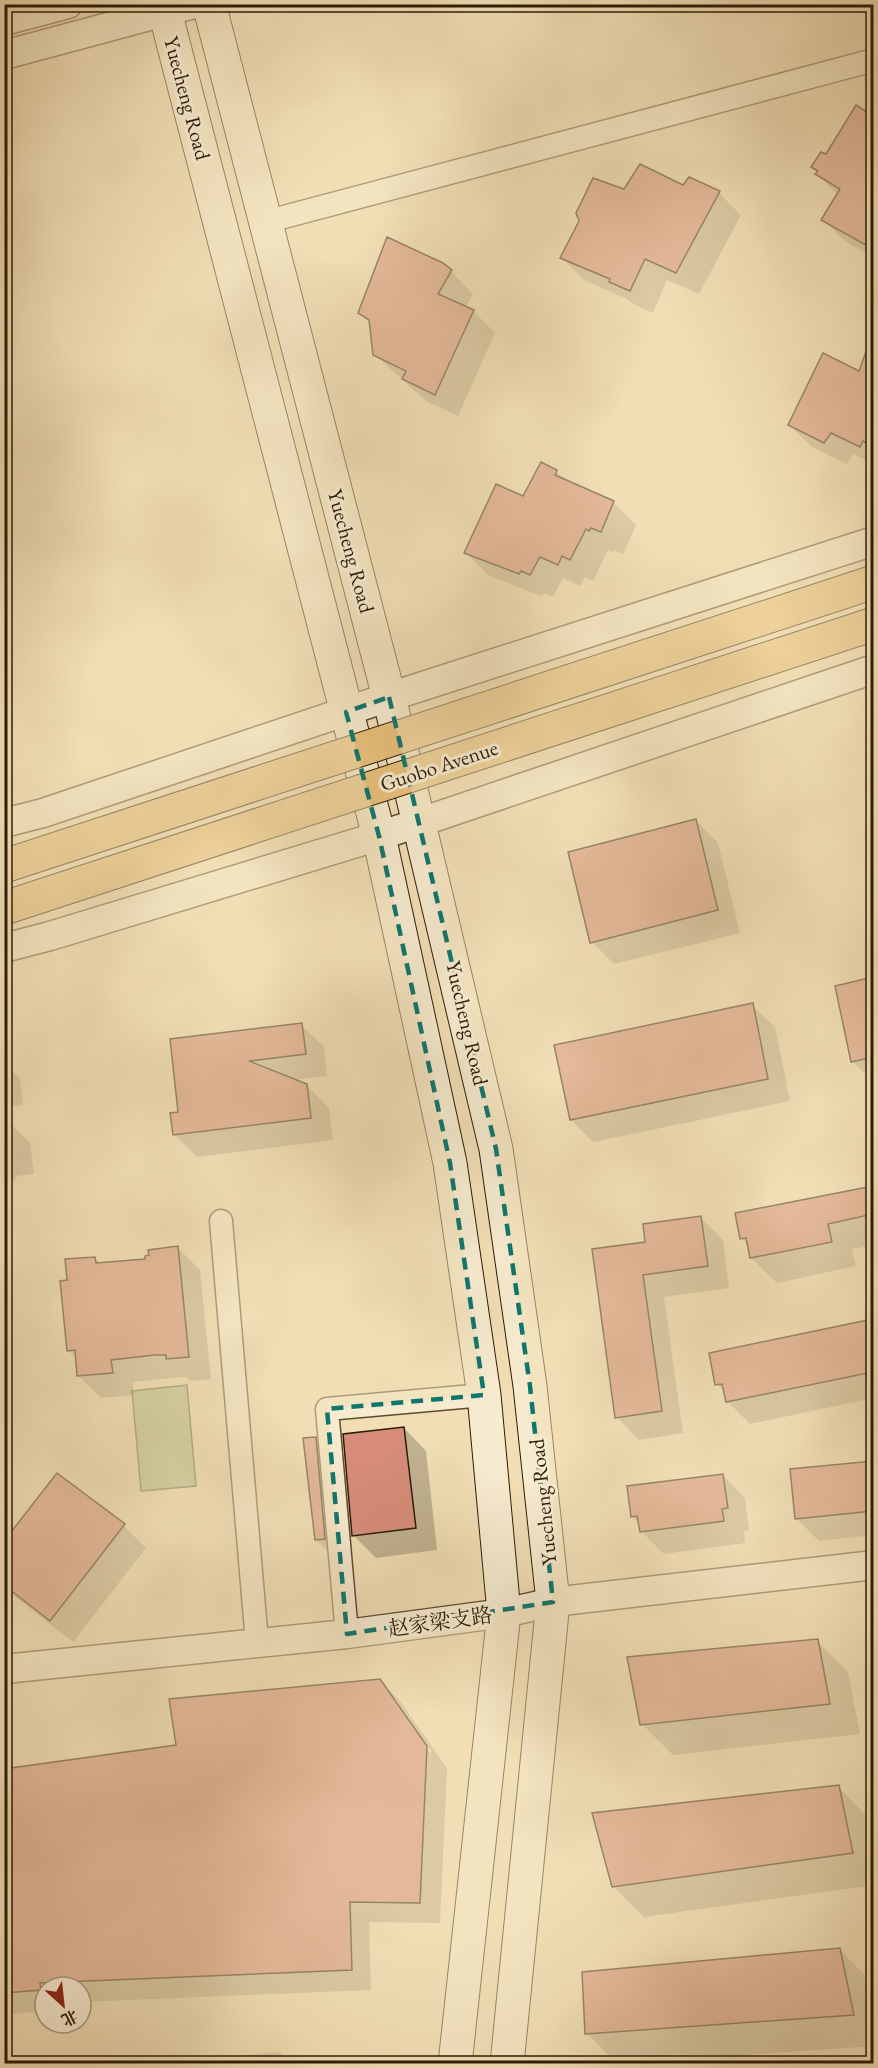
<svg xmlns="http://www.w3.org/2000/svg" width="878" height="2068" viewBox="0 0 878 2068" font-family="'EB Garamond','Noto Serif SC',serif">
  <rect width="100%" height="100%" fill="#f1deb5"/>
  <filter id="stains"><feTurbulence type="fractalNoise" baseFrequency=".00333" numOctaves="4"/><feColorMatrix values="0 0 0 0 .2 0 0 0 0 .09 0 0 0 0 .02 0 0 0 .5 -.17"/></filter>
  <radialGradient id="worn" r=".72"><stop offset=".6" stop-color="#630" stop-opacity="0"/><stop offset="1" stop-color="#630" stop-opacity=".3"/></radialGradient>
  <path fill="#b6c290" stroke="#716f4b" stroke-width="1.5" d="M 187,1385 L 196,1486 L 141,1491 L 132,1391 Z"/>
  <g fill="#0003" fill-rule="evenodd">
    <path d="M 857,107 L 874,118 L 874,257 L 846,242 L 823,220 L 838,195 L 817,174 L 819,172 L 813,167 L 827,156 Z"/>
    <path d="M 684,186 L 719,193 L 741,215 L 699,294 L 667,280 L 653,313 L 633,304 L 627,299 L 584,280 L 562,258 L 625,191 Z"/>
    <path d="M 451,271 L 473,294 L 465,308 L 473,311 L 495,333 L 458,416 L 426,401 L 374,354 L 371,323 L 360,312 Z"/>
    <path d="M 870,344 L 874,346 L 874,464 L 853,454 L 847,464 L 812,447 L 789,425 L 860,374 Z"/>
    <path d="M 556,471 L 567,482 L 613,502 L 636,525 L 623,554 L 614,550 L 612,552 L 608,550 L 593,581 L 585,577 L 580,586 L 563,578 L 553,597 L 544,593 L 541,596 L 488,575 L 466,553 L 523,498 Z"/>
    <path d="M 696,821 L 718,843 L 740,933 L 614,964 L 592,942 Z"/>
    <path d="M 874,979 L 874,1082 L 852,1061 L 837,987 Z"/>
    <path d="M 752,1005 L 775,1027 L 790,1101 L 593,1142 L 571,1120 Z"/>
    <path d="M 301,1025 L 324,1047 L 327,1076 L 293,1080 L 306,1085 L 329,1108 L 333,1140 L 197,1157 L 174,1134 L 180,1113 L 171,1040 Z"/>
    <path d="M 4,1063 L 20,1079 L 23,1105 L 7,1107 L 9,1122 L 30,1143 L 34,1174 L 16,1176 L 14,1181 L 4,1182 Z"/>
    <path d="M 874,1188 L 874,1245 L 852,1249 L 856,1266 L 777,1283 L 751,1258 L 749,1246 L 742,1238 L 828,1197 Z"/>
    <path d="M 701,1218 L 723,1240 L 729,1288 L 664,1297 L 683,1433 L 639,1440 L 617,1417 L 647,1243 Z"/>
    <path d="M 178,1248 L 200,1270 L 211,1379 L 190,1381 L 186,1377 L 179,1377 L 133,1382 L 134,1395 L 101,1398 L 79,1376 L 78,1360 L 68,1350 L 69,1282 L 95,1258 L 101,1264 L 147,1260 Z"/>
    <path d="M 874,1320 L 874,1398 L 750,1424 L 727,1401 L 726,1393 L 717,1384 L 711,1354 Z"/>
    <path d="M 404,1428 L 426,1451 L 437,1550 L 376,1558 L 353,1535 Z"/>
    <path d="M 315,1439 L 338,1461 L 338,1562 L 316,1540 Z"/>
    <path d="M 874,1462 L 874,1535 L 819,1541 L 796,1518 L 792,1470 Z"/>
    <path d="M 58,1475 L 124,1526 L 146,1548 L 73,1642 L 4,1588 L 4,1544 Z"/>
    <path d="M 723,1475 L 745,1498 L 749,1530 L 744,1531 L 745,1543 L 664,1554 L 641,1531 L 640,1524 L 632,1516 Z"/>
    <path d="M 817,1641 L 848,1672 L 860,1734 L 673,1755 L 642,1724 Z"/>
    <path d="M 379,1680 L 400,1701 L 447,1768 L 440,1923 L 369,1922 L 371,1990 L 81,2002 L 81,1987 L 45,1987 L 45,2011 L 4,2015 L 4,1770 L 178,1746 ZM 392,1699 L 396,1699 L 432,1752 L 430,1753 Z"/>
    <path d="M 838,1787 L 869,1818 L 874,1837 L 874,1885 L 644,1917 L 613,1886 Z"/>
    <path d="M 840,1950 L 871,1981 L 874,1993 L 874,2046 L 617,2064 L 587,2033 Z"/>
    <path d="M 280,2052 L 291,2064 L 158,2064 Z"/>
  </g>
  <g fill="#d68c79" stroke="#2c1c06" stroke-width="1.5">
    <path d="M 856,105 L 873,116 L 873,249 L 821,220 L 840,189 L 815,174 L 818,171 L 811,167 L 821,152 L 826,154 Z"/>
    <path d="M 640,164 L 683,185 L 689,177 L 720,191 L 676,273 L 645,259 L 630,291 L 609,282 L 610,279 L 560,258 L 579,221 L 576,213 L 593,178 L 624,189 Z"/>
    <path d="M 387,237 L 443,263 L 452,270 L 438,294 L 474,310 L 435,395 L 402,379 L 406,371 L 373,355 L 369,320 L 358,313 Z"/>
    <path d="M 871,338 L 873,339 L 873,447 L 863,441 L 860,447 L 831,433 L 824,443 L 788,425 L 823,353 L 859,371 Z"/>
    <path d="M 541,462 L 557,470 L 555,475 L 614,501 L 601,532 L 591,528 L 589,531 L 586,529 L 570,560 L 562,556 L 558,565 L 540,557 L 530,575 L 521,571 L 519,574 L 464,553 L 496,484 L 523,496 Z"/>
    <path d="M 696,819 L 718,910 L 590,943 L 568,852 Z"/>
    <path d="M 873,977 L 873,1057 L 851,1062 L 835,986 Z"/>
    <path d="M 753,1003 L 768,1079 L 570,1120 L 554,1045 Z"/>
    <path d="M 302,1023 L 306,1054 L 249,1061 L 307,1084 L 311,1118 L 173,1135 L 170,1113 L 178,1112 L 170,1039 Z"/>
    <path d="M 873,1186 L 873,1214 L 828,1224 L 832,1242 L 750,1258 L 746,1238 L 740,1239 L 735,1213 Z"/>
    <path d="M 701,1216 L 708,1266 L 643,1275 L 662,1411 L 615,1418 L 592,1249 L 645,1242 L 643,1224 Z"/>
    <path d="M 178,1246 L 189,1357 L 166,1359 L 166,1355 L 155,1355 L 111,1360 L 113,1373 L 77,1376 L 75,1350 L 67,1351 L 60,1281 L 67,1280 L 65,1259 L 95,1257 L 96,1263 L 145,1259 L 145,1256 L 149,1255 L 148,1250 Z"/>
    <path d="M 873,1319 L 873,1372 L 726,1402 L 722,1384 L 715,1385 L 709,1353 Z"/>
    <path d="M 404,1427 L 416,1528 L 352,1536 L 343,1434 Z"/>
    <path d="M 316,1437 L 325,1539 L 315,1540 L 303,1438 Z"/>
    <path d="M 873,1461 L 873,1511 L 795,1519 L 790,1469 Z"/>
    <path d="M 57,1473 L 125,1524 L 50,1621 L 4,1585 L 4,1541 Z"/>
    <path d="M 723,1474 L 728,1508 L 722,1509 L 724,1521 L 640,1532 L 637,1516 L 631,1517 L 627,1486 Z"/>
    <path d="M 818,1639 L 830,1704 L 640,1725 L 627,1657 Z"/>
    <path d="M 380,1679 L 427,1746 L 420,1903 L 350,1902 L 352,1970 L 40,1983 L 41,1990 L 4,1993 L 4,1769 L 176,1745 L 169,1699 Z"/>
    <path d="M 839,1785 L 853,1853 L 612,1887 L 592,1813 Z"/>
    <path d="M 840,1948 L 854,2015 L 585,2034 L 582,1972 Z"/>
  </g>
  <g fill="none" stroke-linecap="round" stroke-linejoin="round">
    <defs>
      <g id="minor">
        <path d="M 265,222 L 874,60"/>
        <path d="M 221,1221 L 257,1642"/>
        <path d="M 347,1634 L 327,1409 L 484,1395"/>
      </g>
      <g id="tertiary">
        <path d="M 4,21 L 68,4"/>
        <path d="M 4,55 L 194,4"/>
        <path d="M 4,823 L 43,813 L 389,697 L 874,541"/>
        <path d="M 4,948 L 50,936 L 379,836 L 874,669"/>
        <path d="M 4,1669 L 347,1634 L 504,1613 L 553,1602 L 874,1565"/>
      </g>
      <g id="secondary">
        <path d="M 163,4 L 379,836 L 450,1163 L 484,1395 L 504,1613 L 455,2064"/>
        <path d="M 209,4 L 389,697 L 496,1149 L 530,1386 L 553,1602 L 507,2064"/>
      </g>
    </defs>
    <use href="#minor" stroke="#5d4c32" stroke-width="25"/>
    <use href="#tertiary" stroke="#5d4c32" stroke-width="31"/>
    <use href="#secondary" stroke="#2c1c06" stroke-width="35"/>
    <use href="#minor" stroke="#f6eacf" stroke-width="22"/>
    <use href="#tertiary" stroke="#f6eacf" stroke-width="28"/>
    <use href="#secondary" stroke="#f6eacf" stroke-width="33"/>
    <defs>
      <g id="primary-bridge">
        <path d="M 4,866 L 874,582"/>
        <path d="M 4,908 L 874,624"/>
      </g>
    </defs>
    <use href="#primary-bridge" stroke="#2c1c06" stroke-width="35" stroke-linecap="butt"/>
    <use href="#primary-bridge" stroke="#e8bf7a" stroke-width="33"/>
  </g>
  <path d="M0 0H878V2068H0ZM 389,697 L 496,1149 L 530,1386 L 553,1602 L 347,1634 L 327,1409 L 484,1395 L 450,1163 L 379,836 L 346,712 Z" fill="#f1deb5" fill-opacity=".55" fill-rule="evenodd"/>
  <path fill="none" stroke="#0f766e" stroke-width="4.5" stroke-dasharray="12 8" stroke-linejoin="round" d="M 389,697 L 496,1149 L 530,1386 L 553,1602 L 347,1634 L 327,1409 L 484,1395 L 450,1163 L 379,836 L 346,712 Z"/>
  <g text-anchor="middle" stroke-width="6" stroke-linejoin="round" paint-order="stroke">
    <g font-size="21" fill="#2c1c06" stroke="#f6eacf">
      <text transform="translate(187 98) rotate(75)" y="7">Yuecheng Road</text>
      <text transform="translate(351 551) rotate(75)" y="7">Yuecheng Road</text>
      <text transform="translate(439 766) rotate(-18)" y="7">Guobo Avenue</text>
      <text transform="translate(467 1023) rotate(77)" y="7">Yuecheng Road</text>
      <text transform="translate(543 1502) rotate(-96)" y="7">Yuecheng Road</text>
      <text transform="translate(440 1622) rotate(-8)" y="7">赵家梁支路</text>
    </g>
  </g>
  <rect width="878" height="2068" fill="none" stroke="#f1deb5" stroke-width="24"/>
  <rect x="6" y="6" width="866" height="2056" fill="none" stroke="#2c1c06" stroke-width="3"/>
  <rect x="12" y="12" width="854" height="2044" fill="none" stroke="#2c1c06" stroke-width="1.5"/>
  <g transform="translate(63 2005) rotate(153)"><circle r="28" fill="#f6eacf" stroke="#a5987f" stroke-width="1.5"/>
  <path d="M0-4.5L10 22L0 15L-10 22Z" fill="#8f2418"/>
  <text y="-9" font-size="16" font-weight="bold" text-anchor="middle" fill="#2c1c06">北</text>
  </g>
  <rect width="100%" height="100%" filter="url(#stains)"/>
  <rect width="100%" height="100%" fill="url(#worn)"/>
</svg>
